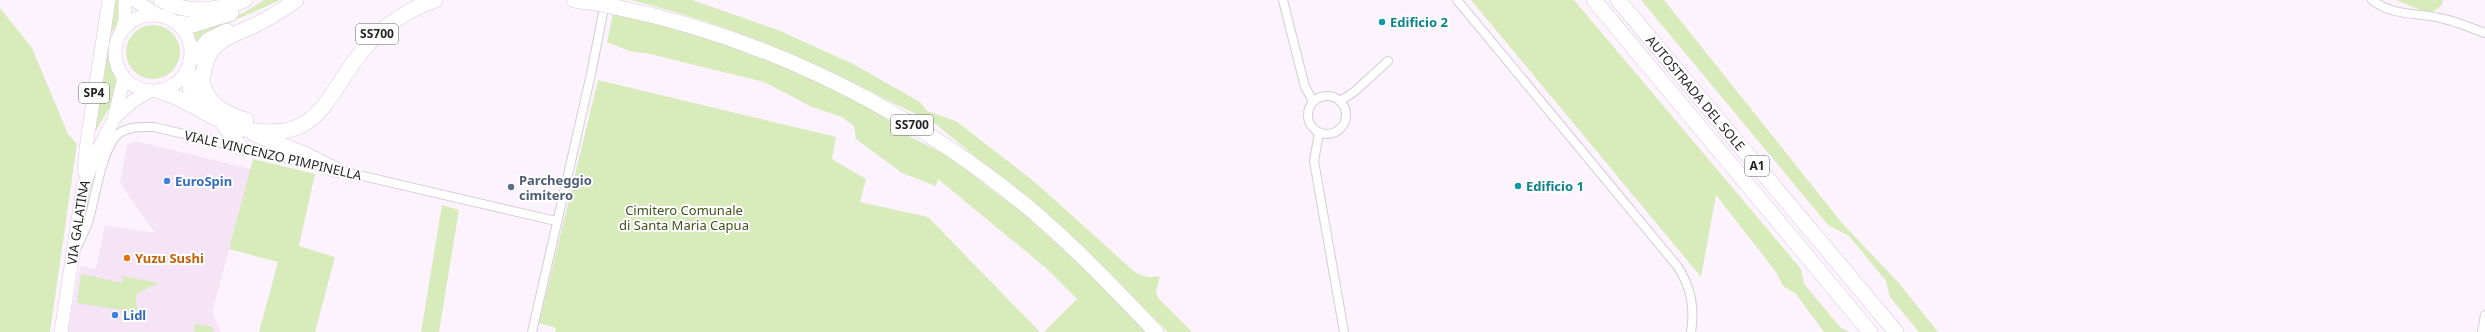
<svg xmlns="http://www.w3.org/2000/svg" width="2485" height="332" viewBox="0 0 2485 332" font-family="'Noto Sans',sans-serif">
  <rect width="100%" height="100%" fill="#fdf3ff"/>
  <path fill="#f4e4f6" d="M 135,141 L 251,169 L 212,312 L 221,332 L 68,332 L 80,266 L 96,269 L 105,225 L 155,233 L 120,183 L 127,145 Z"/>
  <g fill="#d8ebba">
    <path d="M 112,0 L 120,0 L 119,20 L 110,35 L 108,47 L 117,85 L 111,105 L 91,139 Z"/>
    <path d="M 264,0 L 280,0 C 252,14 221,23 196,42 L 193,30 L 243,13 Z"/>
    <path d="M 630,0 L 692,0 L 778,30 L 853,64 L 920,102 L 927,111 L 956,121 L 1036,183 L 1136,273 L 1148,277 L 1160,276 L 1156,291 L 1158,298 L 1192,332 L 1168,332 L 1063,229 L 937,125 C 922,116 905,109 889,101 C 806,57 721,22 630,0 Z"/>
    <path d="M 1471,0 L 1574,0 L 1801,269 L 1804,284 L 1841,328 L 1850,332 L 1824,332 L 1796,294 L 1783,286 L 1776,272 L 1716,195 L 1701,277 Z"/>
    <path d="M 1641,0 L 1664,0 L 1842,223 L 1898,282 L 1938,332 L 1919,332 L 1890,297 L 1886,281 L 1849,236 L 1828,225 Z"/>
    <path d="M 2396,0 L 2443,0 L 2442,5 L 2430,14 Z"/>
    <path d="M 0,8 L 32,48 L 68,134 L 77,144 L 50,332 L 0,332 Z"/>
    <path d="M 613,14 L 686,31 L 754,54 L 841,92 L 878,112 L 909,136 L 948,156 L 1023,213 L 1093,277 L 1146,332 L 1044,332 L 1077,299 L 1046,268 L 938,179 L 936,186 L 902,173 L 856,139 L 854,126 L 842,117 L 812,107 L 764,82 L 650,54 L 629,51 L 607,42 Z"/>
    <circle cx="153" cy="52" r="27"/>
    <path d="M 598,80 L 836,137 L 832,159 L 866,179 L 860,202 L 928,217 L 1040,332 L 555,332 L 556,328 L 539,323 Z"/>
    <path d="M 253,159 L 315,174 L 299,246 L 335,257 L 315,332 L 259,332 L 278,262 L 229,249 Z"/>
    <path d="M 442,205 L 459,210 L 439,332 L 421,332 Z"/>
    <path d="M 81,274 L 122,283 L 123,276 L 158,283 L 136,294 L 136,304 L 140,313 L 77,303 Z"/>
    <path d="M 195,324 L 213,327 L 213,332 L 194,332 Z"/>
  </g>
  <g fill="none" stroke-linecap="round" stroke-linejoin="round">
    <defs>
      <g id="street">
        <path d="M 1283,0 L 1305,87 L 1313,101"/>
        <path d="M 1457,0 L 1678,267 C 1691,288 1695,307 1691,332"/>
        <path d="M 2372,0 C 2394,17 2419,12 2444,19 C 2458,22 2471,28 2485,33"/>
        <circle cx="1327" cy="115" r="19"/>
        <path d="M 1340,101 L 1354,92 L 1388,61"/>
        <path d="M 1319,133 L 1314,161 L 1344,332"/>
        <path d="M 333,169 L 556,221"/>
        <path d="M 78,245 C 81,239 84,232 87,225 C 95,204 101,144 121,132 C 131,126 143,127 154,127 L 314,165"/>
        <path d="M 532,332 L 591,74 L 605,3"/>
        <path d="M 2482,332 L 2485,315"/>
      </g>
      <g id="primary">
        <path d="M 134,0 L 158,15"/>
        <circle cx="153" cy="53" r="38"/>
        <path d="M 122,31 L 125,19 L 125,0"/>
        <path d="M 115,117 L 133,101 L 150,91"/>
        <path d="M 84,171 L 87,141 L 109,0"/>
        <path id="s1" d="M 61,332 L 83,187 L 96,154 L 114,119 L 124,77"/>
      </g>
      <g id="highway">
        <path d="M 161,0 C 189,15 216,11 245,0"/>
        <path d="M 574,0 L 596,3"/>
        <path d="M 1594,0 L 1870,332"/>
        <path id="s2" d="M 1618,0 L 1896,332"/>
        <path d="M 615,7 C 757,36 889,99 1004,188 C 1059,230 1108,282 1156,332"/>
        <path d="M 178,23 L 193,25 L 231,13"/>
        <path d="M 191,60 L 208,40 L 227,31"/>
        <path d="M 188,69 L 191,93 L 199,109"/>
        <path d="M 159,91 C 192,100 214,124 250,130 C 322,143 327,92 364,49 C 383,26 407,10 435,0"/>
        <path d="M 246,120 C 229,115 210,106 204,88 C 201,76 205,60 212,50 C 223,36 247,30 263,21 C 274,15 286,8 296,0"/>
        <path d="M 222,122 L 241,148"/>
        <path d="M 254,134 L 304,154 L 336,170"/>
      </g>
    </defs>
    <use href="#street" stroke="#d5cbd6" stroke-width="10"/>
    <use href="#primary" stroke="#d5cbd6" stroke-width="14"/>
    <use href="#highway" stroke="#d5cbd6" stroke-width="16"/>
    <use href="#street" stroke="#fff" stroke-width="8"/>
    <use href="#primary" stroke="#fff" stroke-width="13"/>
    <use href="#highway" stroke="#fff" stroke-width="15"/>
    <defs>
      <path id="highway-bridge" d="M 596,3 L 615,7"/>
    </defs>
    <use href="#highway-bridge" stroke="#d5cbd6" stroke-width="16" stroke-linecap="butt"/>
    <use href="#highway-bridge" stroke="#fff" stroke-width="15"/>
  </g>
  <g fill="#0f9aa8" stroke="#fff" stroke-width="1.5">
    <circle cx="1382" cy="22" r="4"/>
    <circle cx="1518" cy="186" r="4"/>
  </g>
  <g fill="#3f7fe0" stroke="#fff" stroke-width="1.5">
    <circle cx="167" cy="181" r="4"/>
    <circle cx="115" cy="315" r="4"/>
  </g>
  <circle fill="#5c6f8a" stroke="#fff" stroke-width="1.5" cx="511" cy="187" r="4"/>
  <circle fill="#e8710a" stroke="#fff" stroke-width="1.5" cx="127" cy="258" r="4"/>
  <g text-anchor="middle" stroke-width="4" stroke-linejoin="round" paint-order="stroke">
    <g fill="#fff" stroke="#656265" stroke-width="1">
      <rect x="356" y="24" width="42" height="20" rx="3"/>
      <rect x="79" y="83" width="30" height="20" rx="3"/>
      <rect x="891" y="115" width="42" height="20" rx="3"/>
      <rect x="1745" y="156" width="24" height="20" rx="3"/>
    </g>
    <g font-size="12" font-weight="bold" fill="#231f23">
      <text x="377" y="38">SS700</text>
      <text x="94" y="97">SP4</text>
      <text x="912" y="129">SS700</text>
      <text x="1757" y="170">A1</text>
    </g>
    <g font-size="13" font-weight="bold" fill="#0d838f" stroke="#fff" text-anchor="start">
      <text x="1390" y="27">Edificio 2</text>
      <text x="1526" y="191">Edificio 1</text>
    </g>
    <g font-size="13" fill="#231f23" stroke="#fff">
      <text dy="5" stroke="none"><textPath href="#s2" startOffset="121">AUTOSTRADA DEL SOLE</textPath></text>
      <text transform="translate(273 155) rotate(13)" y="5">VIALE VINCENZO PIMPINELLA</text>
      <text dy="5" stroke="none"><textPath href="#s1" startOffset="111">VIA GALATINA</textPath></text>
    </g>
    <g font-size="13" font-weight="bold" fill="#4e5e75" stroke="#fff" text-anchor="start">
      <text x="519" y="185">Parcheggio<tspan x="519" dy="15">cimitero</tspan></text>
    </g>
    <g font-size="13" font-weight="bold" fill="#366cbe" stroke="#fff" text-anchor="start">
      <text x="175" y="186">EuroSpin</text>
      <text x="123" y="320">Lidl</text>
    </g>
    <g font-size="13" fill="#41531a" stroke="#fff">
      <text x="684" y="215">Cimitero Comunale<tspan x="684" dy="15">di Santa Maria Capua</tspan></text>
    </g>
    <g font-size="13" font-weight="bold" fill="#c56008" stroke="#fff" text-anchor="start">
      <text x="135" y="263">Yuzu Sushi</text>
    </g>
  </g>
</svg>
